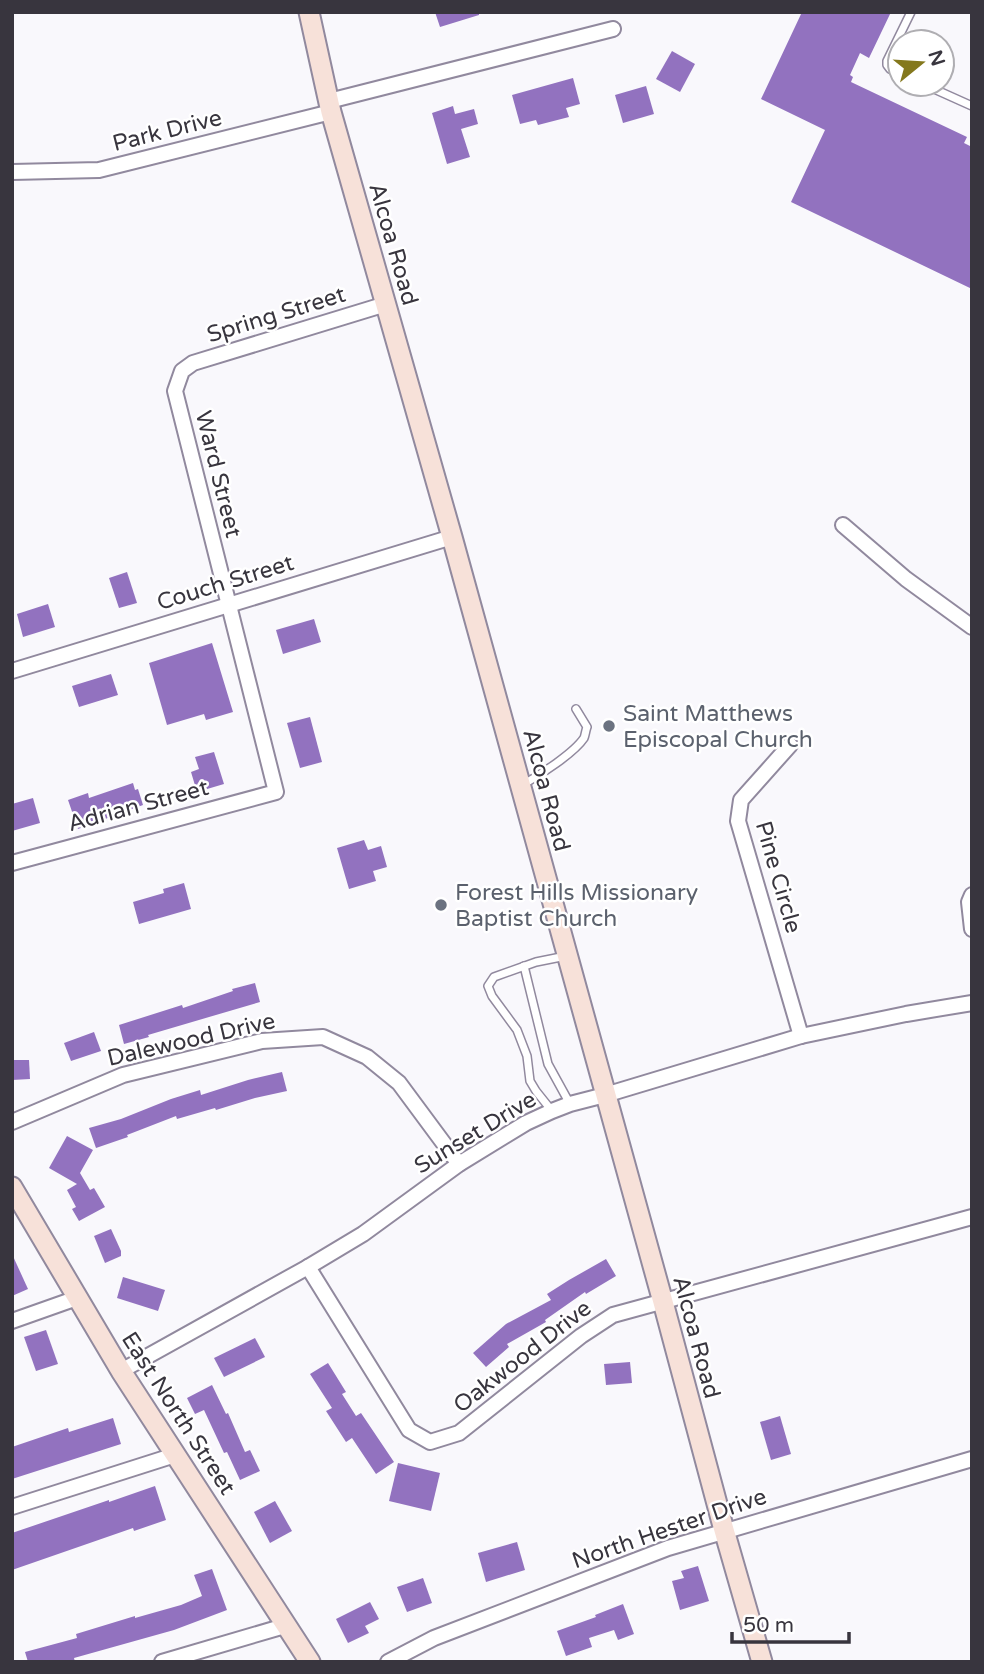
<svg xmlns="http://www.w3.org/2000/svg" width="984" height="1674" viewBox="0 0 984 1674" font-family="'Varela Round',sans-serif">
  <rect width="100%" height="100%" fill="#f9f8fc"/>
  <g fill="#9272bf">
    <path d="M 435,12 L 479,12 L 479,15 L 440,27 Z"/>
    <path d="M 802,12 L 891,12 L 869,58 L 860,53 L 850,75 L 853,77 L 851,82 L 967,137 L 964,143 L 972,147 L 972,289 L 791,202 L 825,130 L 761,99 Z"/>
    <path d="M 672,51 L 695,64 L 680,92 L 656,79 Z"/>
    <path d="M 573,78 L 580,104 L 566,108 L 569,117 L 538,125 L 536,120 L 520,124 L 512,95 Z"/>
    <path d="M 646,86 L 654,114 L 623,123 L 615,95 Z"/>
    <path d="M 453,106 L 455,114 L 474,109 L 478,124 L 461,129 L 470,157 L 447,164 L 432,113 Z"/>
    <path d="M 127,572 L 137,603 L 119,608 L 109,578 Z"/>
    <path d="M 48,604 L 55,627 L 23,637 L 17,614 Z"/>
    <path d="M 314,619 L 321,642 L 283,654 L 276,630 Z"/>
    <path d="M 212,643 L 233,712 L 206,720 L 204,714 L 167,725 L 149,663 Z"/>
    <path d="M 111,674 L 118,695 L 79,707 L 72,686 Z"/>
    <path d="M 310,717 L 322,762 L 300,768 L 287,723 Z"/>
    <path d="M 214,752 L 224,784 L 197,792 L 191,772 L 199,769 L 195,757 Z"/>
    <path d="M 133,783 L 135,790 L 138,789 L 143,805 L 78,829 L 68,800 L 88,793 L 89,798 Z"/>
    <path d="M 33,798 L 40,823 L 12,831 L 12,804 Z"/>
    <path d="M 364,840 L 368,850 L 381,846 L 387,867 L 373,871 L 376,881 L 349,889 L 337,848 Z"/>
    <path d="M 184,883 L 191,909 L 139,924 L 133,902 L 164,893 L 163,889 Z"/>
    <path d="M 255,983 L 260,1002 L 148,1035 L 149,1037 L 124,1044 L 119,1025 L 182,1005 L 183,1008 L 233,991 L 232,989 Z"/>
    <path d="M 94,1032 L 101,1051 L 71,1061 L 64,1043 Z"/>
    <path d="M 12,1060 L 29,1060 L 30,1079 L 12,1080 Z"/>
    <path d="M 282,1072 L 287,1091 L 255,1098 L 216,1110 L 215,1108 L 177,1119 L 176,1116 L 127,1135 L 128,1137 L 96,1148 L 89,1128 L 121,1119 L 171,1099 L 200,1090 L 201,1095 L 248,1080 Z"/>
    <path d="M 67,1136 L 93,1150 L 80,1173 L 90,1190 L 94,1188 L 105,1207 L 79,1221 L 72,1209 L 76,1207 L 67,1190 L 77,1184 L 49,1168 Z"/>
    <path d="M 111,1229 L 121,1251 L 121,1256 L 105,1263 L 94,1236 Z"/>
    <path d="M 12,1254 L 28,1289 L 12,1296 Z"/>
    <path d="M 606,1259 L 616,1276 L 586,1294 L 585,1292 L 545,1320 L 546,1322 L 507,1344 L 509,1347 L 486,1367 L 473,1353 L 506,1324 L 551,1300 L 547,1294 L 569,1280 Z"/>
    <path d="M 123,1277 L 165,1290 L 158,1311 L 117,1298 Z"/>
    <path d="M 46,1330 L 58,1364 L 36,1371 L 24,1337 Z"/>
    <path d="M 255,1338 L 265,1357 L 224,1377 L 214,1358 Z"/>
    <path d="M 630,1362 L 632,1383 L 606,1385 L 604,1364 Z"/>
    <path d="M 328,1363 L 346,1392 L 342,1394 L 356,1416 L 361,1413 L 394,1462 L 376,1474 L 352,1438 L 346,1442 L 326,1411 L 332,1408 L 310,1374 Z"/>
    <path d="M 212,1385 L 226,1414 L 228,1413 L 245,1452 L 250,1450 L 260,1471 L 240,1480 L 227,1452 L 224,1453 L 204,1410 L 195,1414 L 187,1398 Z"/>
    <path d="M 780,1416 L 791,1454 L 771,1460 L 760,1422 Z"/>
    <path d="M 113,1418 L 121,1444 L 12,1479 L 12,1447 L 68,1428 L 69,1432 Z"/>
    <path d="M 398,1463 L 440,1473 L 431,1511 L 389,1501 Z"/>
    <path d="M 155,1486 L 166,1520 L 134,1531 L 133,1528 L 12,1570 L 12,1533 L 109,1500 L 109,1502 Z"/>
    <path d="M 275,1501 L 292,1531 L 270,1543 L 254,1512 Z"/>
    <path d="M 517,1542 L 525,1570 L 486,1582 L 478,1553 Z"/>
    <path d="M 698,1566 L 709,1601 L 680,1610 L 672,1581 L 684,1578 L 681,1571 Z"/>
    <path d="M 212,1569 L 227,1610 L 174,1630 L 74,1658 L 75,1662 L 28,1662 L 25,1652 L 77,1638 L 76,1634 L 135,1616 L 135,1618 L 181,1605 L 202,1596 L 194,1575 Z"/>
    <path d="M 423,1578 L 432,1603 L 407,1612 L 397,1587 Z"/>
    <path d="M 370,1602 L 379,1619 L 365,1626 L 369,1633 L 348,1643 L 336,1619 Z"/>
    <path d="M 623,1604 L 634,1634 L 618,1640 L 614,1630 L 589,1638 L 592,1647 L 566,1656 L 557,1631 L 596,1617 L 595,1615 Z"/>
  </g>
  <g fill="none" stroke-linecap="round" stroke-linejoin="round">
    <defs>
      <g id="lane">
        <path d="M 900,73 L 890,69 L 887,65 L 887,61 L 911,12"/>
        <path d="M 923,84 L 972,106"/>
        <path d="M 524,784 C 540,775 574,753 584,738 C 585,736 586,729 587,727 L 576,709"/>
        <path d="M 524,966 L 548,1064 L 570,1104"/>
        <path d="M 552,1111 L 536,1091 L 530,1081 L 527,1056 L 517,1030 L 492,996 L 488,986 L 494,977 L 536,962 L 566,956"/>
      </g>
      <g id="street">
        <path d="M 329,101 L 613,29"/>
        <path d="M 12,172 L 99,170 L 331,112"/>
        <path d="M 843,525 L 906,579 L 972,627"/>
        <path d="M 12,671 L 452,537"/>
        <path d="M 790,745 L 741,800 L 738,821 L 801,1036"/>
        <path d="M 12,863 L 276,792 L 175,391 L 182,371 L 193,363 L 386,304"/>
        <path d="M 972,895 L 969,902 L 972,929"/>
        <path d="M 12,1122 L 123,1075 L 262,1041 L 323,1037 L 367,1057 L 399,1083 L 459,1164"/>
        <path d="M 308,1267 L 409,1430 L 430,1442 L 459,1433 L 581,1336 L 613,1315 L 972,1217"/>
        <path d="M 12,1321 L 77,1298"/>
        <path d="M 121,1371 L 308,1267 L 363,1234 L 459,1164 L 526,1123 L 552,1111 L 570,1104 L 605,1095 L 801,1036 L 906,1014 L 972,1003"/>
        <path d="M 12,1507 L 175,1455"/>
        <path d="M 162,1662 L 288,1625"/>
        <path d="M 388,1662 L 434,1638 L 668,1548 L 972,1459"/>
      </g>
      <g id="secondary">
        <path d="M 309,12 L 331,112 L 452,537 L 663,1302 L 724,1530 L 762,1662"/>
        <path d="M 12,1187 L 121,1371 L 310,1662"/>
      </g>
    </defs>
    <use href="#lane" stroke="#91899e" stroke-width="10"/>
    <use href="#street" stroke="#91899e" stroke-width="18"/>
    <use href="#secondary" stroke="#91899e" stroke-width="23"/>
    <use href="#lane" stroke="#fff" stroke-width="7"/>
    <use href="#street" stroke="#fff" stroke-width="14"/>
    <use href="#secondary" stroke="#f7e1d9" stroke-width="19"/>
  </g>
  <g fill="#6b7280" stroke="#fff" stroke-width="2.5">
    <circle cx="609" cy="726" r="7"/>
    <circle cx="441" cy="905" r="7"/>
  </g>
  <g text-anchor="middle" stroke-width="5" stroke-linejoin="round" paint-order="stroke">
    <g font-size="23" fill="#38353e" stroke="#fff">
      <text transform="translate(167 130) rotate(-14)" y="8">Park Drive</text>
      <text transform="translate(394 244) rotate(74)" y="8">Alcoa Road</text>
      <text transform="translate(276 314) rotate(-17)" y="8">Spring Street</text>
      <text transform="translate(219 474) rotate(76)" y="8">Ward Street</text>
      <text transform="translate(225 582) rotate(-17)" y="8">Couch Street</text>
      <text transform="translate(547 790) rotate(75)" y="8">Alcoa Road</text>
      <text transform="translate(138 805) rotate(-15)" y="8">Adrian Street</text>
      <text transform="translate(779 877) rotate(74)" y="8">Pine Circle</text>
      <text transform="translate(191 1039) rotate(-13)" y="8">Dalewood Drive</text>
      <text transform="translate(475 1132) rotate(-31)" y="8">Sunset Drive</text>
      <text transform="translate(697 1337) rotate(75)" y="8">Alcoa Road</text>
      <text transform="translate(522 1356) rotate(-38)" y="8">Oakwood Drive</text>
      <text transform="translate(179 1413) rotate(57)" y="8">East North Street</text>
      <text transform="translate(669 1528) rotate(-19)" y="8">North Hester Drive</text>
    </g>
    <g font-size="23" fill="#5b616d" stroke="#fff" text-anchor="start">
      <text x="623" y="721">Saint Matthews<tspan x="623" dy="26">Episcopal Church</tspan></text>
      <text x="455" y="900">Forest Hills Missionary<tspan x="455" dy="26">Baptist Church</tspan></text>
    </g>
  </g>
  <rect width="984" height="1674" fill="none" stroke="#38353e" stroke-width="28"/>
  <g transform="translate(921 63) rotate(72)"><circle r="33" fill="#ffffff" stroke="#afaeb2" stroke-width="2"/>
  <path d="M0-5L12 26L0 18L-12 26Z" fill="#84781d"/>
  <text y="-10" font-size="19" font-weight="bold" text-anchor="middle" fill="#38353e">N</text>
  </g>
  <path d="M732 1632v10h117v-10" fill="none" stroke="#38353e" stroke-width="3.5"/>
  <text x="743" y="1632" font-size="21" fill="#38353e" stroke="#ffffff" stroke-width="5" paint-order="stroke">50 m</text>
</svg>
